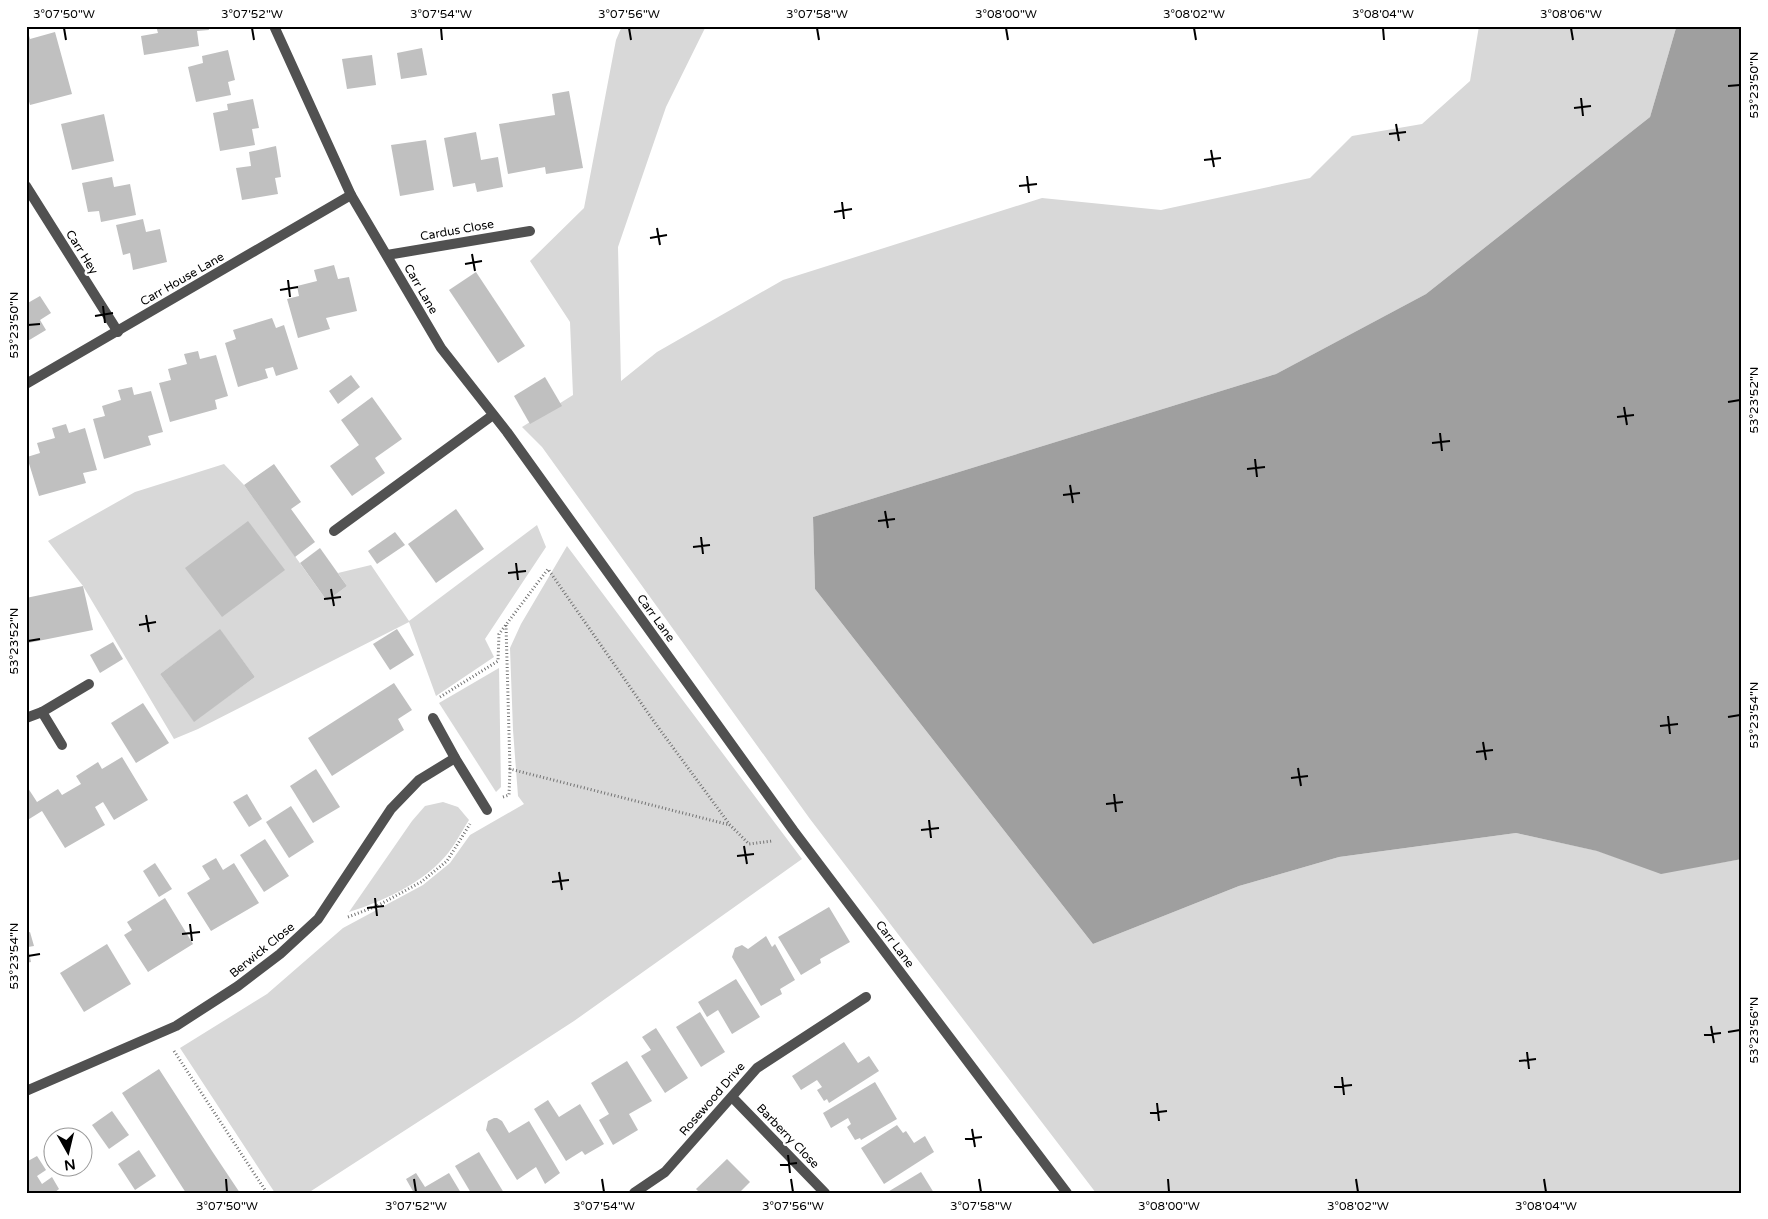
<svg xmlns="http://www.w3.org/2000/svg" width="1768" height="1219" viewBox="0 0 1768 1219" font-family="'Varela Round',sans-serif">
  <rect width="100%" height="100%" fill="#fff"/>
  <g fill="#d8d8d8" fill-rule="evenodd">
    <path d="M 622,26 L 706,26 L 666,107 L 618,247 L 621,381 L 657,352 L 783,280 L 1042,198 L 1161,210 L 1310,178 L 1352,136 L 1422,124 L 1470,81 L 1479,26 L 1689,26 L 1676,28 L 1650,117 L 1426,294 L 1276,374 L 813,517 L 815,589 L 1093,944 L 1239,886 L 1339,857 L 1516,833 L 1598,851 L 1661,873 L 1742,859 L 1742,1193 L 1096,1193 L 810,819 L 542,447 L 522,427 L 573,395 L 570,322 L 530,261 L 584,208 L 616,40 Z"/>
    <path d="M 224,464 L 244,485 L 327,601 L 347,586 L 338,573 L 371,565 L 409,621 L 537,525 L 546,547 L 485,639 L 494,657 L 436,696 L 409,622 L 198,729 L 174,739 L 83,586 L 48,541 L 135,492 ZM 220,630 L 255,677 L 194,721 L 160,674 Z"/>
    <path d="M 567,546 L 802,859 L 574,1021 L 308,1193 L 275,1193 L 180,1048 L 267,994 L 343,928 L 423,885 L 450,863 L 470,835 L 524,804 L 518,796 L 513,730 L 510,648 L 521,624 Z"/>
    <path d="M 499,668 L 501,787 L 496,792 L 439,703 Z"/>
    <path d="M 443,802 L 458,807 L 469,820 C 460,834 452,851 440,862 C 416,886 381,902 349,912 L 412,821 L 425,806 Z"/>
  </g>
  <path fill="#9f9f9f" d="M 1689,26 L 1742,26 L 1742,859 L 1661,874 L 1597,851 L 1516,833 L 1339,857 L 1239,886 L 1093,944 L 815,589 L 813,517 L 1276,374 L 1426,294 L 1650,117 L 1676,28 Z"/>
  <g fill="#c0c0c0">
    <path d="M 26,26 L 30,39 L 55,32 L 72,94 L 30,105 L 26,91 Z"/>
    <path d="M 156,26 L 208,26 L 209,30 L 197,31 L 199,46 L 144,55 L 141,36 L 158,33 Z"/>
    <path d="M 422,48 L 427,75 L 401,79 L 397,53 Z"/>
    <path d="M 228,50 L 235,80 L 228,82 L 231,95 L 196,102 L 188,67 L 203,63 L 202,56 Z"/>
    <path d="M 372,55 L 376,85 L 347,89 L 342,59 Z"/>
    <path d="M 569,91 L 583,168 L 546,174 L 545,167 L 508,174 L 499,124 L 555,115 L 552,94 Z"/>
    <path d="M 253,99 L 259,128 L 252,129 L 255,145 L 220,151 L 213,113 L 228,110 L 227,104 Z"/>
    <path d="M 104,114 L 114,161 L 72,170 L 61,124 Z"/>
    <path d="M 476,132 L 481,160 L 498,157 L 503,187 L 477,192 L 475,183 L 453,187 L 444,138 Z"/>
    <path d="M 426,140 L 434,190 L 400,196 L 391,145 Z"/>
    <path d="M 276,146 L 281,177 L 275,178 L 278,194 L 242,200 L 236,168 L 251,166 L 249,152 Z"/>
    <path d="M 112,177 L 114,187 L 130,184 L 136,215 L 101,222 L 99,211 L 88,212 L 82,183 Z"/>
    <path d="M 143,219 L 146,232 L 160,229 L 167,262 L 133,270 L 130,253 L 123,255 L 116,225 Z"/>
    <path d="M 334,265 L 338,279 L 349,277 L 357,311 L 326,318 L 330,329 L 298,338 L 287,299 L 299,296 L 297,286 L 317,281 L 314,270 Z"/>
    <path d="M 476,272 L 525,346 L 498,363 L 449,290 Z"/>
    <path d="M 40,296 L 51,313 L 40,320 L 46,330 L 26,342 L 26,304 Z"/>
    <path d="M 272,318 L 276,328 L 284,325 L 298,369 L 276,376 L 273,367 L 265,369 L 268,378 L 238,387 L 225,343 L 236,339 L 233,330 Z"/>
    <path d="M 198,351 L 200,359 L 216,355 L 228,396 L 215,400 L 217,409 L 170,422 L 159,383 L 171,380 L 168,369 L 187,364 L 184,354 Z"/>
    <path d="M 351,375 L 360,387 L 338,404 L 329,391 Z"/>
    <path d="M 545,377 L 562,406 L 530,424 L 514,396 Z"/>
    <path d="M 132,387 L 134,395 L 151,391 L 163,432 L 148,436 L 151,445 L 104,459 L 93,419 L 105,416 L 102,406 L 121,400 L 118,390 Z"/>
    <path d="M 372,397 L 402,439 L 375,458 L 385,473 L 352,496 L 330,466 L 359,445 L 341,420 Z"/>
    <path d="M 66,424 L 69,433 L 85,428 L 97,470 L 83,473 L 86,483 L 39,496 L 27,457 L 40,453 L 37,443 L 55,438 L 52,428 Z"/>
    <path d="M 274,464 L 301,502 L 291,509 L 315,542 L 295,557 L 244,485 Z"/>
    <path d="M 456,509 L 484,549 L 436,583 L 408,544 Z"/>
    <path d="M 248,521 L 285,570 L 222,617 L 185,568 Z"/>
    <path d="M 395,532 L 405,545 L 377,564 L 368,551 Z"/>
    <path d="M 320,548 L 347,586 L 327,601 L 300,563 Z"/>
    <path d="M 83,586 L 93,630 L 28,643 L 26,633 L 26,598 Z"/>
    <path d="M 220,629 L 255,677 L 194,722 L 160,674 Z"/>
    <path d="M 397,629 L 414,655 L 390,670 L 373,644 Z"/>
    <path d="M 113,642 L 123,659 L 100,673 L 90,655 Z"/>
    <path d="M 394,683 L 412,710 L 398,719 L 404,730 L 332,776 L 308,738 Z"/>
    <path d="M 143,703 L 169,743 L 136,763 L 111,723 Z"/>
    <path d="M 122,757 L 148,800 L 114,820 L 103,802 L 95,807 L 105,825 L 65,848 L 42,811 L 26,821 L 26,785 L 37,802 L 58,789 L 62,795 L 81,784 L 76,776 L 98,762 L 102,769 Z"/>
    <path d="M 316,769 L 340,807 L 313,823 L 290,786 Z"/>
    <path d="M 247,794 L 262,819 L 249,827 L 233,802 Z"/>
    <path d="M 291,806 L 314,842 L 289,858 L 266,822 Z"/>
    <path d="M 265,839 L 289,876 L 264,892 L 240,855 Z"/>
    <path d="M 216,858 L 223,870 L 234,863 L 259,903 L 211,931 L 187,893 L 210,879 L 202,866 Z"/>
    <path d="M 155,863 L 172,889 L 159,897 L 143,871 Z"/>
    <path d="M 165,898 L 193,944 L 148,972 L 124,935 L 132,930 L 127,922 Z"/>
    <path d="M 829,907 L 850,942 L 820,959 L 821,963 L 801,975 L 778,937 Z"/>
    <path d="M 30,932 L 34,946 L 28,947 L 31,962 L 26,963 L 26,933 Z"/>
    <path d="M 766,936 L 772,947 L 775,944 L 795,980 L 780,989 L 782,994 L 761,1006 L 732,957 L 735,948 L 742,945 L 748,949 Z"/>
    <path d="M 107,944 L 131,984 L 84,1012 L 60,973 Z"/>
    <path d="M 736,979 L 760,1017 L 732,1034 L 718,1010 L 707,1017 L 698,1002 Z"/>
    <path d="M 700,1012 L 725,1052 L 701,1067 L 676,1027 Z"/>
    <path d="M 656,1028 L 688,1078 L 665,1093 L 641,1056 L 651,1050 L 642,1037 Z"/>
    <path d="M 844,1042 L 858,1063 L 869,1056 L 879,1071 L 829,1103 L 827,1099 L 824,1101 L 817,1090 L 822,1087 L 817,1080 L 801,1090 L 792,1076 Z"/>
    <path d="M 627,1061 L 652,1101 L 629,1114 L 638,1130 L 613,1145 L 599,1120 L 609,1114 L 591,1083 Z"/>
    <path d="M 159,1069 L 212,1151 L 240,1193 L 186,1193 L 122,1093 Z"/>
    <path d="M 875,1082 L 897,1119 L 861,1140 L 860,1138 L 855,1140 L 847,1127 L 851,1124 L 848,1118 L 831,1128 L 823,1113 Z"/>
    <path d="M 548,1100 L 559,1117 L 580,1104 L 604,1144 L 585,1155 L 582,1151 L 566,1161 L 534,1109 Z"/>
    <path d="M 112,1111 L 129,1135 L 109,1149 L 92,1125 Z"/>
    <path d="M 494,1118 L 497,1118 L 502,1121 L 509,1133 L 529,1121 L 560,1173 L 545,1184 L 536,1167 L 517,1180 L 486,1130 L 488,1121 Z"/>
    <path d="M 897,1125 L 903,1133 L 906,1131 L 914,1143 L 925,1136 L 934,1152 L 884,1184 L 861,1148 Z"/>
    <path d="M 139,1150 L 156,1176 L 135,1190 L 118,1164 Z"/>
    <path d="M 479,1152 L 504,1193 L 471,1193 L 455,1166 Z"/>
    <path d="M 37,1156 L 46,1170 L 37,1176 L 42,1184 L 52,1177 L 59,1189 L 54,1193 L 26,1193 L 26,1158 L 28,1161 Z"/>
    <path d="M 727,1159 L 750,1182 L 739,1193 L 700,1193 L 696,1189 Z"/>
    <path d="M 921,1172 L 934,1193 L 886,1193 Z"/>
    <path d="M 416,1173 L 425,1187 L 449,1173 L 461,1193 L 414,1193 L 406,1179 Z"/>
  </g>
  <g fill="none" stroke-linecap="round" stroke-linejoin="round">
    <g stroke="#737373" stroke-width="3" stroke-dasharray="1 2.5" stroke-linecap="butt">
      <path d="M 506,625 L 510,769"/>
      <path d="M 440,697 L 498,661 L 499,634 L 548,569 L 655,723 L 730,825 L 749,844 L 772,841"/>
      <path d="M 503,797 L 509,795 L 510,769 L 730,825"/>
      <path d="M 348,917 L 377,906 L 421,882 L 447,861 L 470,824"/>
      <path d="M 174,1051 L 267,1193"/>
    </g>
    <path stroke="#515151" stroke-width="10" d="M 334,531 L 493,415"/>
    <g stroke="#515151" stroke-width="10">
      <path d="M 274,26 L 351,195 L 441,348 L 507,432 L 793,830 L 1067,1193"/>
      <path d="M 26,186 L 118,332"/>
      <path d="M 387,255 L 530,231"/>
      <path d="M 26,384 L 351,195"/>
      <path d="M 42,712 L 62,745"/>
      <path d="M 26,718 L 42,712 L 89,684"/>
      <path d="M 433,718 L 455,758 L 487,810"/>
      <path d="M 26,1091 L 176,1026 L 238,986 L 280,954 L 318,919 L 391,809 L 419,780 L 455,758"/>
      <path d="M 732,1097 L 825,1193"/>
      <path d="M 634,1193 L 665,1172 L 757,1068 L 866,997"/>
    </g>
  </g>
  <path fill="none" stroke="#000" stroke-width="2" d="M 64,28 L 66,40M 252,28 L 254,40M 441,28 L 442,40M 629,28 L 631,40M 817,28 L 819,40M 1006,28 L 1008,40M 1194,28 L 1196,40M 1383,28 L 1384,40M 1571,28 L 1573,40M 1728,86 L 1740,85M 1581,98 L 1583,116M 1574,108 L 1591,106M 1396,124 L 1399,141M 1389,134 L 1406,132M 1211,150 L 1214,167M 1204,160 L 1221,158M 1027,176 L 1029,193M 1019,186 L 1037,184M 842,202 L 844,219M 834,212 L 852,209M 657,228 L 660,245M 650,238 L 667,235M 472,254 L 475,271M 465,264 L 482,261M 288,280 L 290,297M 280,290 L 298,287M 103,306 L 105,323M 95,316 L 113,313M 28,325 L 40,324M 1728,402 L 1740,400M 1624,407 L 1627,425M 1617,417 L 1634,415M 1440,433 L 1442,451M 1432,443 L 1450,441M 1255,459 L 1257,477M 1247,469 L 1265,467M 1070,485 L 1073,503M 1063,495 L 1080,493M 885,511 L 888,528M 878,521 L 895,519M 701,537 L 703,554M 693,547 L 710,545M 516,563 L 518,580M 508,573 L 526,571M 331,589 L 334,606M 324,599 L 341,597M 146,615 L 149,632M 139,625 L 156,622M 28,641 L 40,639M 1668,716 L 1670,734M 1728,717 L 1740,715M 1660,726 L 1678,724M 1483,742 L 1486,760M 1476,752 L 1493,750M 1298,768 L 1301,786M 1291,778 L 1308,776M 1114,794 L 1116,812M 1106,804 L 1123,802M 929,820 L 931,838M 921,830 L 939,828M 744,846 L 747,864M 737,856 L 754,854M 559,872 L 562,890M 552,882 L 569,880M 375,898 L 377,916M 367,908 L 384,906M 190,924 L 192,941M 182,934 L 200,932M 28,956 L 40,954M 1711,1026 L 1714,1043M 1728,1032 L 1740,1030M 1704,1035 L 1721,1033M 1527,1052 L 1529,1069M 1519,1061 L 1536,1059M 1342,1077 L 1344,1095M 1334,1087 L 1352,1085M 1157,1103 L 1159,1121M 1150,1113 L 1167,1111M 972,1129 L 975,1147M 965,1139 L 982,1137M 788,1155 L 790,1173M 780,1165 L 797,1163M 226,1179 L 227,1192M 414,1179 L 416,1192M 602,1179 L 604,1192M 791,1179 L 793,1192M 979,1179 L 981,1192M 1168,1179 L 1169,1192M 1356,1179 L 1358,1192M 1544,1179 L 1546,1192"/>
  <g text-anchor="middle" stroke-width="5" stroke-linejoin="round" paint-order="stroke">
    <g font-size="12" fill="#000" stroke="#fff">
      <text transform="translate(457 230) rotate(-10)" y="4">Cardus Close</text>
      <text transform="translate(82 252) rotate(58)" y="4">Carr Hey</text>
      <text transform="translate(182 279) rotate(-30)" y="4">Carr House Lane</text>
      <text transform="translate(421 289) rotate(60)" y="4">Carr Lane</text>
      <text transform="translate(656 618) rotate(54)" y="4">Carr Lane</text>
      <text transform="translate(895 944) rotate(53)" y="4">Carr Lane</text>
      <text transform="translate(262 950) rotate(-39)" y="4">Berwick Close</text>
      <text transform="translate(712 1099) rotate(-49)" y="4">Rosewood Drive</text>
      <text transform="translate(788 1136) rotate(46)" y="4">Barberry Close</text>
    </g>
  </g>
  <rect width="1768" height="1219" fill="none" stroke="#ffffff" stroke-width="55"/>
  <g transform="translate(68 1152) rotate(172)"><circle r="24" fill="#ffffff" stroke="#999999"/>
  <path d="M0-4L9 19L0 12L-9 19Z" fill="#000000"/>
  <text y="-8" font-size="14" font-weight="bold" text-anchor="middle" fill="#000000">N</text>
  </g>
  <rect x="28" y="28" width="1712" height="1164" fill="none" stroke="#000" stroke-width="2"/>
  <g font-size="12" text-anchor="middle" fill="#000">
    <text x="64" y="18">3°07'50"W</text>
    <text x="252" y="18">3°07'52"W</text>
    <text x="441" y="18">3°07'54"W</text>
    <text x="629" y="18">3°07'56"W</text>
    <text x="817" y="18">3°07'58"W</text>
    <text x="1006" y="18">3°08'00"W</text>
    <text x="1194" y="18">3°08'02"W</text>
    <text x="1383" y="18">3°08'04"W</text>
    <text x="1571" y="18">3°08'06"W</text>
    <text transform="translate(1754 85) rotate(-90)" y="4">53°23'50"N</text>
    <text transform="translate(14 325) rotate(-90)" y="4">53°23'50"N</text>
    <text transform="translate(1754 400) rotate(-90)" y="4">53°23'52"N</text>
    <text transform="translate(14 641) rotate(-90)" y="4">53°23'52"N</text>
    <text transform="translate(1754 715) rotate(-90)" y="4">53°23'54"N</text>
    <text transform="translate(14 956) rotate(-90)" y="4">53°23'54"N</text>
    <text transform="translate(1754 1030) rotate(-90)" y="4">53°23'56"N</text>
    <text x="227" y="1210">3°07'50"W</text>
    <text x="416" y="1210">3°07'52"W</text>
    <text x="604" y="1210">3°07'54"W</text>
    <text x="793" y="1210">3°07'56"W</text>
    <text x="981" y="1210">3°07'58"W</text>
    <text x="1169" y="1210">3°08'00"W</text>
    <text x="1358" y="1210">3°08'02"W</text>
    <text x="1546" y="1210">3°08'04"W</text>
  </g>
</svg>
